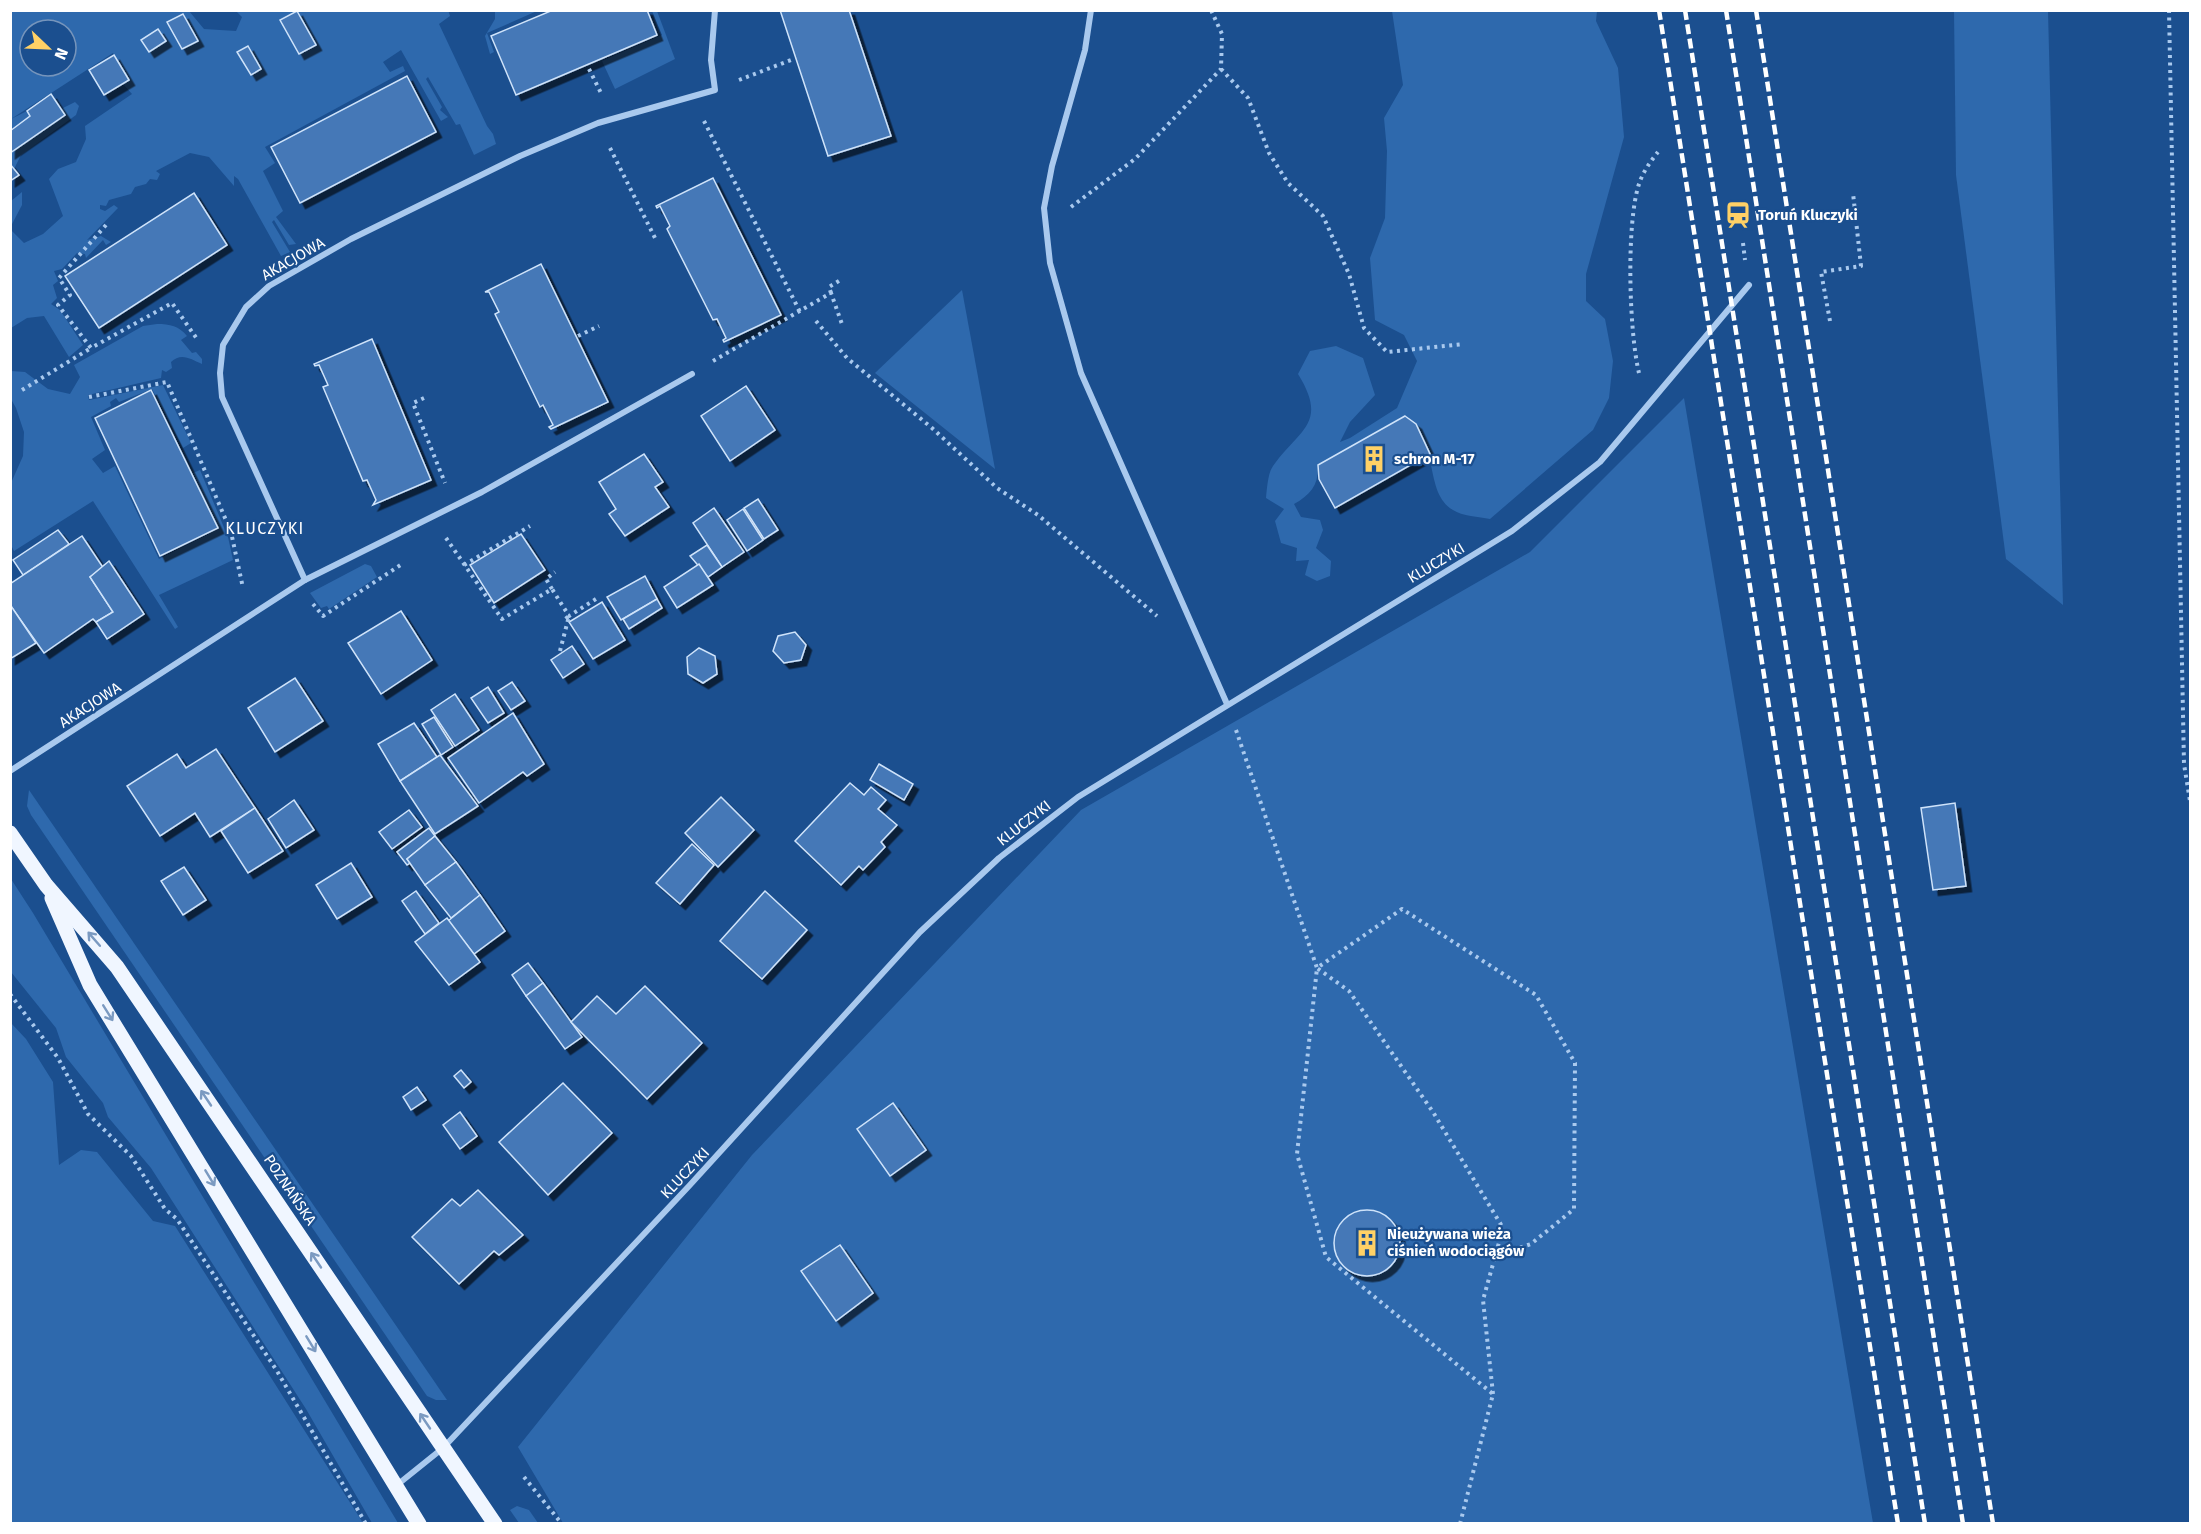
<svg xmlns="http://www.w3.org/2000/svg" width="2201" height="1534" viewBox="0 0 2201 1534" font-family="'Fira Sans',sans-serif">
  <defs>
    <filter id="shadow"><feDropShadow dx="5.5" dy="5.5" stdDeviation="0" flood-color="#0009"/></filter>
  </defs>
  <rect width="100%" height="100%" fill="#1b4f8f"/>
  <g fill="#2e69ad" fill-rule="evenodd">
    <path d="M 448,10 L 450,16 L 439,24 L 487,126 L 493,134 L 496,144 L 474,155 L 460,124 L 456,125 L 428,77 L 426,79 L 442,107 L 440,110 L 448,117 L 441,121 L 401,50 L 383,62 L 390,72 L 403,66 L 405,71 L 265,147 L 275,163 L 263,171 L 283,211 L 276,217 L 296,244 L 289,245 L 274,220 L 272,222 L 290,252 L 281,256 L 238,179 L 234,176 L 234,186 L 209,157 L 190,153 L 156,171 L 160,174 L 157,180 L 150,179 L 146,184 L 135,187 L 131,194 L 109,200 L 106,206 L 100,205 L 100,209 L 105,211 L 114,205 L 118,208 L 87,240 L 101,236 L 111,242 L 106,245 L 103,240 L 86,258 L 85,254 L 77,253 L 62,269 L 54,271 L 58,281 L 53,285 L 57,298 L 51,304 L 60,310 L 83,345 L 69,357 L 44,316 L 27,318 L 11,328 L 11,230 L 24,243 L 43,234 L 63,216 L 49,179 L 58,169 L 76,162 L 86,139 L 85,126 L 132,94 L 123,84 L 129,79 L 113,53 L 11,119 L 27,111 L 30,116 L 11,131 L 11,11 L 189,11 L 204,29 L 236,31 L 242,17 L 236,11 ZM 30,30 L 66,30 L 66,66 L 30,66 Z"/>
    <path d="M 495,11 L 537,11 L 487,33 L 494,52 L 490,54 L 485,36 L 495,19 Z"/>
    <path d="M 652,11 L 657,11 L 675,59 L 615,89 L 602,61 L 662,35 Z"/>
    <path d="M 1392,11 L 1597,11 L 1596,21 L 1618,68 L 1624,137 L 1586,274 L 1586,301 L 1605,319 L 1613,361 L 1609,398 L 1593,430 L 1490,519 C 1479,517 1462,516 1453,510 C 1423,492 1441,442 1405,416 L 1318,465 C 1319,484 1311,495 1294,504 L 1301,517 L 1320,520 L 1323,530 L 1316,548 L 1331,561 L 1330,576 L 1317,581 L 1305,575 L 1309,560 L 1296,561 L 1297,548 L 1281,543 L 1275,521 L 1284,509 L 1266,498 C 1267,488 1268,473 1273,466 C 1299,429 1329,424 1298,374 L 1310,351 L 1336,346 L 1363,358 L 1375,395 L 1350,422 L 1340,442 L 1350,438 L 1397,408 L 1417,361 L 1404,335 L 1375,320 L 1370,258 L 1385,218 L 1387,151 L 1384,118 L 1403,85 Z"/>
    <path d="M 1954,11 L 2048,11 L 2063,605 L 2006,559 L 1956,175 Z"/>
    <path d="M 75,102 L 79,106 L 76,115 L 21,155 L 14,169 L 11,164 L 10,153 L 65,116 L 61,109 Z"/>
    <path d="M 22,192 L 22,205 L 11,226 L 11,201 Z"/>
    <path d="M 962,290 L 995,469 L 875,373 Z"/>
    <path d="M 157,324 C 170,324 179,326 187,336 L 181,340 L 192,353 L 196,352 L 202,359 L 202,364 C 191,359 181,352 171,362 L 172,368 L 166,372 L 162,370 L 161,378 L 88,395 L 89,400 L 163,385 L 191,443 L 183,448 L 152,389 L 119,402 L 116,398 L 110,402 L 111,406 L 91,417 L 105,450 L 92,459 L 103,473 L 115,466 L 159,559 L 219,529 L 193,473 L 200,470 L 228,537 L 233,560 L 159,595 L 178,627 L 175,629 L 93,501 L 14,551 L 11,545 L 11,483 L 23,456 L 24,432 L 16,408 L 11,399 L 11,371 L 25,372 L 48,389 L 70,394 L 80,377 L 74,365 L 143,326 Z"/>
    <path d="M 1684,398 L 1873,1523 L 563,1523 L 518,1447 L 752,1155 L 1081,810 L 1530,552 Z"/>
    <path d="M 365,564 L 371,566 L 377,577 L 329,609 L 327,606 L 321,608 L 310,593 Z"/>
    <path d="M 29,790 L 447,1400 L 436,1400 L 427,1396 L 31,815 L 27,806 Z"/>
    <path d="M 11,879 L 33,913 L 398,1523 L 372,1523 L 306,1409 L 151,1168 L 108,1117 L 103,1103 L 66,1057 L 56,1028 L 11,972 Z"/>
    <path d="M 11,1023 L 26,1039 L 53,1082 L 59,1165 L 81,1150 L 97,1152 L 153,1221 L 175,1226 L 363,1523 L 11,1523 Z"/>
    <path d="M 517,1506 L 529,1510 L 538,1523 L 519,1523 L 510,1510 Z"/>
  </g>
  <g fill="#4478b7" stroke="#cfe3fa" stroke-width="1.5" filter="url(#shadow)">
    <path d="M 553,10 L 647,10 L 657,35 L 516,95 L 491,36 Z"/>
    <path d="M 780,10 L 849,10 L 891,136 L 828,156 Z"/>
    <path d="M 297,11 L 316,45 L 299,54 L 280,20 Z"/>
    <path d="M 183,14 L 198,41 L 182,49 L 167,22 Z"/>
    <path d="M 158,29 L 166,41 L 149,52 L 141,40 Z"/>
    <path d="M 248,46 L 261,69 L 251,75 L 237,52 Z"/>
    <path d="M 114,55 L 129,80 L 104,95 L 89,70 Z"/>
    <path d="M 407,76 L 436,132 L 300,203 L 271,147 Z"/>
    <path d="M 51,94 L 65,115 L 10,153 L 10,131 L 30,116 L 27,111 Z"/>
    <path d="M 10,164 L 19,175 L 10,181 Z"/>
    <path d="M 713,178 L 781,315 L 724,342 L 723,340 L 726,338 L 717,319 L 713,320 L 667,229 L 670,226 L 660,206 L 657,208 L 656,206 Z"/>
    <path d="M 194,193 L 227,245 L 99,328 L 65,276 Z"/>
    <path d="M 541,264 L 608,402 L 551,429 L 549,427 L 553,425 L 543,405 L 540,407 L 495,314 L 499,312 L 489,292 L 485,292 Z"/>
    <path d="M 372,339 L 431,480 L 373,505 L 376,500 L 367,480 L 363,481 L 323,387 L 328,385 L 319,365 L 315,366 L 314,364 Z"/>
    <path d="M 746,386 L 775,430 L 730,461 L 701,416 Z"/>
    <path d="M 151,390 L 218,528 L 160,556 L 95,418 Z"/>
    <path d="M 1405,416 L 1416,424 L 1430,454 L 1335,508 L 1319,479 L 1318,465 Z"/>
    <path d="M 644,454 L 663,482 L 655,487 L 669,507 L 625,536 L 609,514 L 616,509 L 599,482 Z"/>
    <path d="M 758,499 L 778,530 L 764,539 L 744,508 Z"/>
    <path d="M 714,508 L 744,552 L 722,567 L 693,523 Z"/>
    <path d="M 743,509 L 763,540 L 747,551 L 727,520 Z"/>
    <path d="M 58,530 L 69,544 L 23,575 L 13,560 Z"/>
    <path d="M 521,534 L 545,570 L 494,603 L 470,565 Z"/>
    <path d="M 82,536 L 104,569 L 90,577 L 113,612 L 96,622 L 93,619 L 44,653 L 10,605 L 10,584 Z"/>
    <path d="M 707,545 L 722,567 L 708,577 L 690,556 Z"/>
    <path d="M 109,561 L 144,614 L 107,639 L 96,622 L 113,612 L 90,577 Z"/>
    <path d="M 699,564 L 713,585 L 677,608 L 664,587 Z"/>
    <path d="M 645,576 L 657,599 L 621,620 L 607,597 Z"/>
    <path d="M 657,599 L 662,608 L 629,629 L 623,619 Z"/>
    <path d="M 602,602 L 625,640 L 593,659 L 569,622 Z"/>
    <path d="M 11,606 L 36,643 L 10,659 L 10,607 Z"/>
    <path d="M 401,611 L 432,660 L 381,694 L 348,643 Z"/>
    <path d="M 795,632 L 806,645 L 801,660 L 784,663 L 773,651 L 778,636 Z"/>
    <path d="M 572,646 L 584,664 L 563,678 L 551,660 Z"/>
    <path d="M 699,648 L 715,656 L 717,674 L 703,683 L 688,674 L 687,657 Z"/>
    <path d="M 295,678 L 323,721 L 275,752 L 248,708 Z"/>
    <path d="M 512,682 L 525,701 L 511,710 L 498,691 Z"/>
    <path d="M 488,687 L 504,713 L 488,723 L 471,698 Z"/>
    <path d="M 455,694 L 479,730 L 455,746 L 431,710 Z"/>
    <path d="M 513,713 L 544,764 L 527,776 L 523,772 L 479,803 L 448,758 Z"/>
    <path d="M 434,717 L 453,747 L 441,755 L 422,724 Z"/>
    <path d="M 414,723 L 437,757 L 400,781 L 378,744 Z"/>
    <path d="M 216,749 L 255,808 L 210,837 L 195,813 L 160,836 L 127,786 L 177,754 L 186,768 Z"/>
    <path d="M 440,755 L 478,806 L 435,834 L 400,781 Z"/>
    <path d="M 879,764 L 913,784 L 904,800 L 870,780 Z"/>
    <path d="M 850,783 L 864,795 L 871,787 L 886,800 L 878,809 L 897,825 L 881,842 L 885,847 L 863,870 L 859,866 L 841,885 L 795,841 Z"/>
    <path d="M 721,797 L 754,830 L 718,867 L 685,833 Z"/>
    <path d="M 294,800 L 314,830 L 286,848 L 268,819 Z"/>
    <path d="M 1955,803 L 1966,886 L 1933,890 L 1921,808 Z"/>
    <path d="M 255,808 L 283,851 L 248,873 L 221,831 Z"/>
    <path d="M 409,810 L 422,827 L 392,849 L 379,832 Z"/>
    <path d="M 429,828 L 435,836 L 407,859 L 410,863 L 407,865 L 397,852 Z"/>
    <path d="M 435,836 L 456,862 L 425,885 L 407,859 Z"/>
    <path d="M 692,844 L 714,865 L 680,904 L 656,883 Z"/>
    <path d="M 456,862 L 480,895 L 451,918 L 425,885 Z"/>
    <path d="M 351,863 L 372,897 L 337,919 L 316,885 Z"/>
    <path d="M 184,867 L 206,900 L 183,915 L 161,881 Z"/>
    <path d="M 416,891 L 439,923 L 425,934 L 402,901 Z"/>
    <path d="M 765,891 L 807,930 L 762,979 L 720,941 Z"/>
    <path d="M 480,895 L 505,931 L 474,954 L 448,921 Z"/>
    <path d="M 447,918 L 480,962 L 449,985 L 415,942 Z"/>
    <path d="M 528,963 L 543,983 L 526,996 L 512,975 Z"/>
    <path d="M 543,983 L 582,1037 L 565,1049 L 526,996 Z"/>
    <path d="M 645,986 L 702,1043 L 647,1099 L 571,1022 L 597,996 L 616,1014 Z"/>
    <path d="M 461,1070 L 471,1082 L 464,1088 L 454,1076 Z"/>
    <path d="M 563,1083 L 612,1133 L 548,1195 L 499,1142 Z"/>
    <path d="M 417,1087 L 426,1100 L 411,1110 L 403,1097 Z"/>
    <path d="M 893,1103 L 926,1150 L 890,1176 L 857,1129 Z"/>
    <path d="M 460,1112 L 477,1136 L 460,1149 L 443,1125 Z"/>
    <path d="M 478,1190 L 523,1235 L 499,1255 L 494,1251 L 459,1284 L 412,1237 L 452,1199 L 460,1206 Z"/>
    <circle cx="1367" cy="1243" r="33"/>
    <path d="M 840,1245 L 873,1293 L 836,1321 L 801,1271 Z"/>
  </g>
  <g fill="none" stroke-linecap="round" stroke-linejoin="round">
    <g stroke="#a9c9ee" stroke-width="4" stroke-dasharray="3 4.5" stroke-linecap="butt">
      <path d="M 2169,10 L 2184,764 L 2190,801"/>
      <path d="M 589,69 L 602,95"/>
      <path d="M 1221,69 L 1248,98 L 1269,153 L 1288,183 L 1323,216 L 1349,274 L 1364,328 L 1387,352 L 1464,344"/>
      <path d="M 739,80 L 791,60"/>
      <path d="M 704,121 L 800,312"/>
      <path d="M 610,148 L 655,238"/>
      <path d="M 1071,207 L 1135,159 L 1221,69 L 1222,34 L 1211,10"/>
      <path d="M 106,225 L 59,278 L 70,295 L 58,305 L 91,348 L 172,303 L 197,339"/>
      <path d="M 1743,243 L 1745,260"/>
      <path d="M 831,293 L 829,287 L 842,279"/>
      <path d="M 816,321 L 847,358 L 932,428 L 997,488 L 1038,515 L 1157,616"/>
      <path d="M 1830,321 L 1821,272 L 1861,266 L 1853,193"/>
      <path d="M 578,336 L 599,326"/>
      <path d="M 713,361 L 831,293 L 843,327"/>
      <path d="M 1639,373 C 1629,332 1626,223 1639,184 C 1643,172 1650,162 1658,152"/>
      <path d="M 22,390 L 91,348"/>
      <path d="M 89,397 L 167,382 L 231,532 L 243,588"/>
      <path d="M 424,398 L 413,403 L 445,483"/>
      <path d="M 446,538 L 502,619 L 552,589 L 569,616 L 596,599"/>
      <path d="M 464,565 L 530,526"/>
      <path d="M 552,589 L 546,579 L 555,572"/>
      <path d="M 313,604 L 323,616 L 402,564"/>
      <path d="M 560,651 L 569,616 L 564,620"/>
      <path d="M 1236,730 L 1317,968 L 1297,1154 L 1326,1257 L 1493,1394 L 1460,1524"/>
      <path d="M 10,994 L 58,1058 L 88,1114 L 131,1156 L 165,1209 L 177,1219 L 277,1371 L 366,1524"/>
      <path d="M 1493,1394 L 1483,1300 L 1503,1228 L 1433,1112 L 1349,991 L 1317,968 L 1402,909 L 1536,995 L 1575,1063 L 1574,1209 L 1531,1244 L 1495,1256"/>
      <path d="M 524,1477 L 562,1524"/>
    </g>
    <g stroke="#a9c9ee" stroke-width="6">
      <path d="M 1091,10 L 1085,50 L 1052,166 L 1044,208 L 1050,263 L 1081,373 L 1227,704"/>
      <path d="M 305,580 L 222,397 L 220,373 L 223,345 L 246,307 L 269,286 L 351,239 L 520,156 L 598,123 L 715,90 L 711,60 L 715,10"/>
      <path d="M 10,771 L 305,580 L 482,492 L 692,374"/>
      <path d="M 397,1485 L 443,1448 L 689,1186 L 920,932 L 999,858 L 1078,797 L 1512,531 L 1600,462 L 1749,285"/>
    </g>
    <g stroke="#f0f6ff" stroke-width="15">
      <path d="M 10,833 L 46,885 L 117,967 L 495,1524"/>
      <path d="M 52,898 L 90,985 L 419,1524"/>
    </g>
    <g stroke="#fff" stroke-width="4.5" stroke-dasharray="10 4.5" stroke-linecap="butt">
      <path d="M 1659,10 L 1898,1524"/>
      <path d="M 1685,10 L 1925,1524"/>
      <path d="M 1726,10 L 1963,1524"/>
      <path d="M 1756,10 L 1993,1524"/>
    </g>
  </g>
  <defs><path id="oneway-shaft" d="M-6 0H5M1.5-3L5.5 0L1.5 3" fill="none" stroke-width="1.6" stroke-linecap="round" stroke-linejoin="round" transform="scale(1.5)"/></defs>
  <g stroke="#7b9ac1">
    <use href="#oneway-shaft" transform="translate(94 939) rotate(-131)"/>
    <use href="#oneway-shaft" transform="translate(108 1013) rotate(58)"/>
    <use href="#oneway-shaft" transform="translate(206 1098) rotate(-124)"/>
    <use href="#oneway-shaft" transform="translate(210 1178) rotate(59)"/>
    <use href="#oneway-shaft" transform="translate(316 1260) rotate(-124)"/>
    <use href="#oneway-shaft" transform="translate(311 1344) rotate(59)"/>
    <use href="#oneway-shaft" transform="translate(425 1421) rotate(-124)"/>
  </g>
  <defs>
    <symbol id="station-bare" viewBox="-9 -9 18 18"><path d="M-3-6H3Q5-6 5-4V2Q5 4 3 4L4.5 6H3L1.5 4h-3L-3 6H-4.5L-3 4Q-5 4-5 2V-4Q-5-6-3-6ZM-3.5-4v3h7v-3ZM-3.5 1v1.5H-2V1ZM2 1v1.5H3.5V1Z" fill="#ffd166" stroke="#1b4f8f" stroke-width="2.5" paint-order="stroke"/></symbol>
    <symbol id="building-bare" viewBox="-9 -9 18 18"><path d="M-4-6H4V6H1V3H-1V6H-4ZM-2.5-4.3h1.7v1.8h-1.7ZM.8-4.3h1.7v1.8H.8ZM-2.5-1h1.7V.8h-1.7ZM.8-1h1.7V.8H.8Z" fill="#ffd166" stroke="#1b4f8f" stroke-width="2.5" paint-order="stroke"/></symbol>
  </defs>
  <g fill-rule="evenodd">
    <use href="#station-bare" x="1719" y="196" width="38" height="38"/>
    <use href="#building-bare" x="1355" y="440" width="38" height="38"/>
    <use href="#building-bare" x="1348" y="1224" width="38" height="38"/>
  </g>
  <g text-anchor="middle" stroke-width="4.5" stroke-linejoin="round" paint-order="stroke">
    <g font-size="15" font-weight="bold" fill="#fff" stroke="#1b4f8f" text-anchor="start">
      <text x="1758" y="220">Toruń Kluczyki</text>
      <text x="1394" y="464">schron M-17</text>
      <text x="1387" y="1239">Nieużywana wieża<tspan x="1387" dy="17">ciśnień wodociągów</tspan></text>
    </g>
    <g font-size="15" fill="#fff" stroke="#1b4f8f">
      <text transform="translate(293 259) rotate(-30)" y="5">AKACJOWA</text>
      <text transform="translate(1436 563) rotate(-31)" y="5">KLUCZYKI</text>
      <text transform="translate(90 705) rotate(-33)" y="5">AKACJOWA</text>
      <text transform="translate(1024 823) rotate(-38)" y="5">KLUCZYKI</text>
      <text transform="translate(685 1173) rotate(-47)" y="5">KLUCZYKI</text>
      <text transform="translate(290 1190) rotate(56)" y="5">POZNAŃSKA</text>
    </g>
    <g font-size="16" letter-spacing="1.5" fill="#fff" stroke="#1b4f8f">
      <text x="265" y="534">KLUCZYKI</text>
    </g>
  </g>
  <rect width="2201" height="1534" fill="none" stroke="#ffffff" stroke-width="24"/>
  <g transform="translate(48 48) rotate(113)"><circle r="28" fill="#1b4f8f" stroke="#7695bc" stroke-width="1.5"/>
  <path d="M0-4.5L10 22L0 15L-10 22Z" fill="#ffd166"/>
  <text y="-9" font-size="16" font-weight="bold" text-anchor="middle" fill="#ffffff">N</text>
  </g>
</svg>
